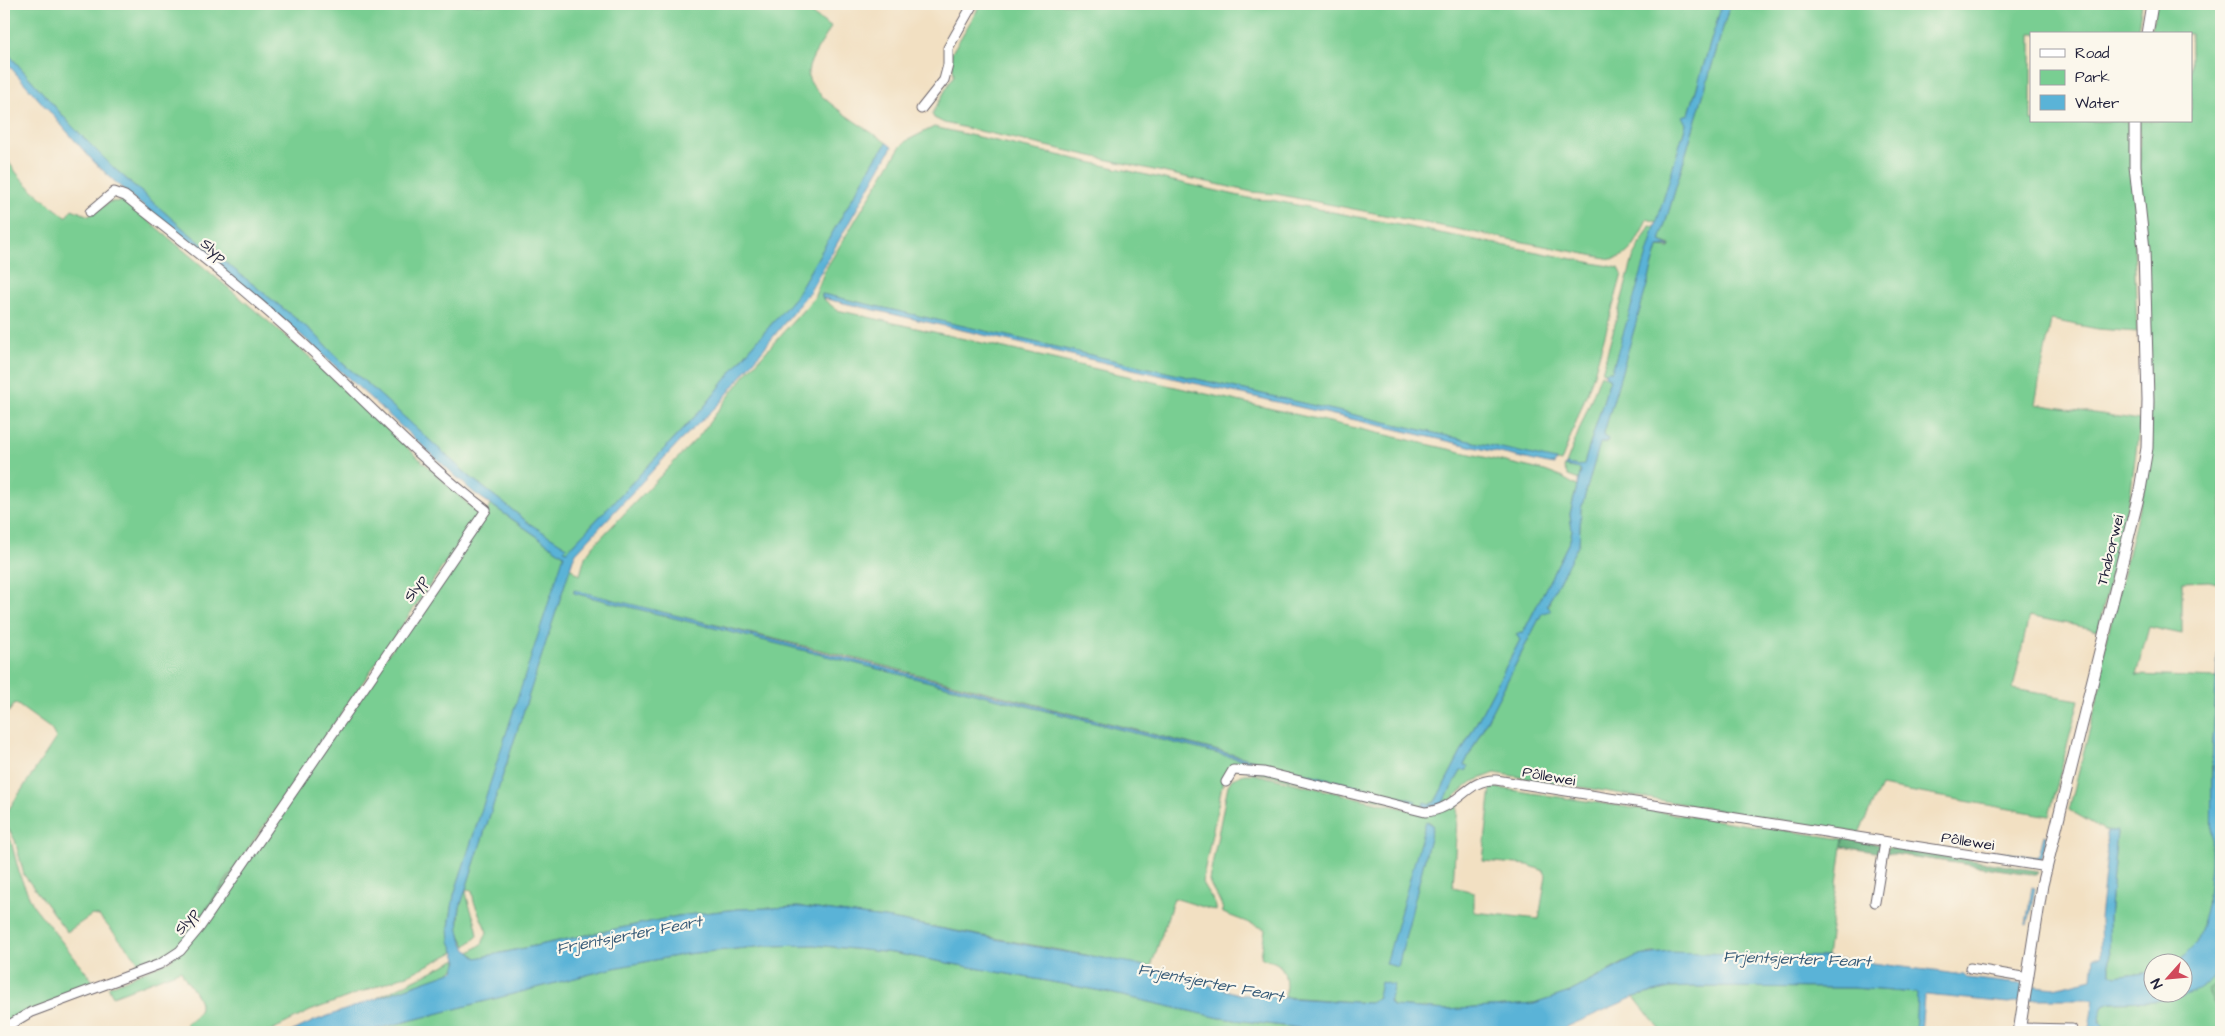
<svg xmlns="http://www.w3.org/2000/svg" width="2225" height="1036" viewBox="0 0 2225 1036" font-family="'Architects Daughter',sans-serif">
  <rect width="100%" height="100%" fill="#fbf7ec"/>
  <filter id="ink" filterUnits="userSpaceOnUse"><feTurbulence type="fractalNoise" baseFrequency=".02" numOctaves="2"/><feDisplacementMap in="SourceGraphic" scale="10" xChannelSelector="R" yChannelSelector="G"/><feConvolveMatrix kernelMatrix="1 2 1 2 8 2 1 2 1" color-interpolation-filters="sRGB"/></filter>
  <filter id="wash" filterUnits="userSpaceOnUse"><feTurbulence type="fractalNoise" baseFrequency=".0096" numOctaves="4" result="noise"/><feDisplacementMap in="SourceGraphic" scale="20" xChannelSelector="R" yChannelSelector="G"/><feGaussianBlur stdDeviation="1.12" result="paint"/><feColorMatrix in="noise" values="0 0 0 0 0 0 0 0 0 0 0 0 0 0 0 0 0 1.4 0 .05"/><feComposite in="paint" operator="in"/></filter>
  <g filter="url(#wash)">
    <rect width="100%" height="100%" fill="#f2e0c2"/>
    <g fill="#79ce92" stroke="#4e7866" fill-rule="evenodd">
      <path d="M 4,4 L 797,4 L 831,27 C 824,41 810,57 808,72 C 804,93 871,131 887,143 L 877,156 L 795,297 L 749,350 L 704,407 L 567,551 L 564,550 L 566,547 L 530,524 L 469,476 L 370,386 L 342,363 L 315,334 L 186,231 L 116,170 L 71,125 L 4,49 Z"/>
      <path d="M 981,4 L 1722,4 L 1689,114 L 1683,116 L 1686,124 L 1657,222 L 1647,219 C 1639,236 1632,258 1611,259 L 1276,194 L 1252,192 L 944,123 L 934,118 L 932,114 L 954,75 L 951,54 Z"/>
      <path d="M 1730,4 L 2142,4 L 2137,34 L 2031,34 L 2031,121 L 2128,121 L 2136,217 L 2134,242 L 2137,332 L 2098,329 L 2051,320 L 2035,404 L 2140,420 L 2131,490 L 2098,630 L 2029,616 L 2013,689 L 2079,700 L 2049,816 L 1881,786 L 1859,833 L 1495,773 L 1472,782 L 1445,805 L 1442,804 L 1461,771 L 1464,770 L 1464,765 L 1542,613 L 1548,608 L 1551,595 L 1579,543 L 1581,509 L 1600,443 L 1607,442 L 1608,439 L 1603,436 L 1658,247 L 1669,248 L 1671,245 L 1660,241 Z"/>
      <path d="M 2156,4 L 2221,6 L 2221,584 L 2209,581 L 2182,582 L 2182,634 L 2149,627 L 2136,675 L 2217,678 C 2215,708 2213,737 2212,766 C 2212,810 2219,919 2190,952 C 2179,965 2168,963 2152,964 L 2152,971 L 2115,976 L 2110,973 L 2109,918 L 2117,832 L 2106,831 L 2069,810 L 2101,685 L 2101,663 L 2146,480 L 2139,121 L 2191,121 L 2191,34 L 2151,34 Z"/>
      <path d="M 934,127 L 1253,199 L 1271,200 L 1619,268 L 1622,274 L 1594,374 L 1561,462 L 822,294 L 822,298 L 837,310 L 1545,471 L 1561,477 L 1577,486 L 1570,514 L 1572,530 L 1570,540 L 1523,633 L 1516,634 L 1520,640 L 1435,802 L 1423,806 L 1426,810 L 1232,767 L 1224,776 L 1202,882 C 1206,892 1218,903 1216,911 L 1174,898 L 1151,967 L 891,919 L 802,907 L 738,909 L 678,916 L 477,958 L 470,952 L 482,944 L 487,932 L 474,902 L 472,890 L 466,889 C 467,906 477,920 478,936 L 466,946 L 458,931 L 460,907 L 570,568 L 580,575 L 585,557 L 593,546 L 699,436 L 745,375 L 814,298 L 825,270 L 900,147 L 906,141 ZM 574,591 L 829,652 L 1416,801 L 1415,803 L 574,593 Z"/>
      <path d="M 4,154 C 19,182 42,198 66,217 L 72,209 L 89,216 L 109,202 L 125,201 L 301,349 L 479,514 L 178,950 L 169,956 L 120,976 L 138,962 L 135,957 L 99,916 L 92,915 L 67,932 L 24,875 L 15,840 L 4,822 L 4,810 L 7,812 L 56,738 L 51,729 L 15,703 L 4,719 Z"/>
      <path d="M 1650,226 L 1656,227 L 1612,371 L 1602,372 L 1633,258 Z"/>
      <path d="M 1601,374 L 1610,379 L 1584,464 L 1579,466 L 1566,464 Z"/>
      <path d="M 1565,466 L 1580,469 L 1579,480 L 1568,476 L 1564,468 Z"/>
      <path d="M 490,504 L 564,555 L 564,559 L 454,895 L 449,927 L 454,952 L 410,974 L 310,1011 L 268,1032 L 189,1032 L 186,1023 C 216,1005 190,992 181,970 L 113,996 L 108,987 L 171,960 L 486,516 Z"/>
      <path d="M 1244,774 L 1254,774 L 1428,814 L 1458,801 L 1453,887 L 1474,892 L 1474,912 L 1539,919 L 1546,875 L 1544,871 L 1528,865 L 1483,861 L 1491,787 L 1843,839 L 1827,957 L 1651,953 L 1623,963 L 1570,992 L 1534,1004 L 1447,1010 L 1392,1006 L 1382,982 L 1378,997 L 1370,1003 L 1285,997 C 1286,986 1288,970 1276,963 C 1271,960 1266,961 1261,957 L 1265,929 L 1223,913 C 1223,901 1212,892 1209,880 L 1228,785 L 1232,779 ZM 1428,821 L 1433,825 L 1398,966 L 1387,964 Z"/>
      <path d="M 4,828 L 11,841 L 20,876 L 33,905 L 96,985 L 4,1023 Z"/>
      <path d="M 814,945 L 893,953 L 1101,991 L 1220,1018 L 1329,1032 L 366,1032 L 613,968 L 686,954 L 766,946 Z"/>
      <path d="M 457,959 L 457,966 L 449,973 L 377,998 Z"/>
      <path d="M 2221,968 L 2221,997 L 2215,984 L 2208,990 L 2219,1012 L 2221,1032 L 2107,1032 C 2097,1024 2100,1015 2104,1005 L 2111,1002 C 2152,1001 2194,1004 2221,968 Z"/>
      <path d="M 1691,987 L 1853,988 L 1918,993 L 1915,1032 L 1662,1032 L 1634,997 L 1670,988 Z"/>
    </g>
    <g fill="#62b17c" stroke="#426a5c">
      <path d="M 1843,839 L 1883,845 L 1882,853 L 1842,847 Z"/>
      <path d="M 1888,847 L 2039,871 L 2037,874 L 2031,874 L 1887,853 Z"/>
      <path d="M 2215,984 L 2221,997 L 2221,1019 L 2207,990 Z"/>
    </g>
    <g fill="#5ab3d7" stroke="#3e6a89">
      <path d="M 1722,4 L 1730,4 L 1660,241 L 1670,246 L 1658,247 L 1603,436 L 1608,439 L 1607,441 L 1600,443 L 1581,509 L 1579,543 L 1547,605 L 1551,611 L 1542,613 L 1464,765 L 1468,766 L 1467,770 L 1461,771 L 1442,804 L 1428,808 L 1423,806 L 1424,802 L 1430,804 L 1435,802 L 1520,640 L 1516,634 L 1523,633 L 1570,540 L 1572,530 L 1570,514 L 1581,471 L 1580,469 L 1565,466 L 1566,464 L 1579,466 L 1584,464 L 1610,379 L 1605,375 L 1605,372 L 1612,371 L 1686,124 L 1682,116 L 1689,114 Z"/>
      <path d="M 4,49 L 71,125 L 116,170 L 186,231 L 315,334 L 342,363 L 370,386 L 469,476 L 530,524 L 567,547 L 564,550 L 567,551 L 704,407 L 749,350 L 795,297 L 877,156 L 887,143 L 892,147 L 810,291 L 720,403 L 680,441 L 576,553 L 573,559 L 460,907 C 456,927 459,947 477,958 L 678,916 L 738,909 L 802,907 L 891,919 L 1053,950 L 1133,963 L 1239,994 L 1257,996 L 1370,1003 L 1378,997 L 1381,982 L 1394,985 L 1389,1002 L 1392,1006 L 1447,1010 L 1534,1004 L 1570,992 L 1638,956 L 1669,952 L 1827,957 L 1964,975 L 1967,978 L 2054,988 L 2092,979 L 2094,957 L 2101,957 L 2100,919 L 2107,855 L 2106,831 L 2117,831 L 2109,918 L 2110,973 L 2115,976 L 2152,971 L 2152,994 L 2182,994 L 2182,964 L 2177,963 L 2196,944 L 2207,906 L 2211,864 L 2212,763 L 2221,581 L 2221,968 C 2192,1007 2155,1000 2111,1002 L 2104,1005 L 2099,1021 L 2107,1032 L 2088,1032 L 2094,999 L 2036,999 L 2009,1003 L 1926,995 L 1924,997 L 1921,1032 L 1915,1032 L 1917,993 L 1853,988 L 1691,987 L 1670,988 L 1634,997 L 1555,1032 L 1329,1032 L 1220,1018 L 1101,991 L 893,953 L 814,945 L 766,946 L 686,954 L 614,968 L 366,1032 L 291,1032 L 314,1021 L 448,973 L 454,971 L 458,961 L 450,941 L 449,927 L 454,895 L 564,555 L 473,492 L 300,334 L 128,194 L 93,161 L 4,60 Z"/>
      <path d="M 822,294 L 1478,443 L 1556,460 L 1554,465 L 1548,464 L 822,298 Z"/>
      <path d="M 574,590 L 1416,801 L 1415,803 L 574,593 Z"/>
      <path d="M 1426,821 L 1433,825 L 1398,967 L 1386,964 Z"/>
      <path d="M 2044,835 L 2047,836 L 2042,858 L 2039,860 L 1990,853 L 1991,850 L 2036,857 L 2039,855 Z"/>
      <path d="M 2032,887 L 2035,888 L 2028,925 L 2026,924 Z"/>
    </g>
  </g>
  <g filter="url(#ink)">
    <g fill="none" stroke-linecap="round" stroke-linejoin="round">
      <defs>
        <g id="minor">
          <path d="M 921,109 L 944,80 L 948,65 L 948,48 L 973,4"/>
          <path d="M 1226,782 L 1233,770 L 1264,772 L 1425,812 C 1458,810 1467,778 1496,780 L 2047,867"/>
          <path d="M 1875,902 L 1885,842"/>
          <path d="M 1970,968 L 2028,978"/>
          <path d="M 4,1028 L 31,1012 L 160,964 L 180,951 L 200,927 L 486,510 C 420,460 364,399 303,343 C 247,291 185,243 125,196 L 114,192 L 90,212"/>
          <path d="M 2020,1028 L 2071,1029"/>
        </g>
        <g id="tertiary">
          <path d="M 2147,34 L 2152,4"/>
          <path d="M 2019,1032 L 2042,885 L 2140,490 L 2147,448 L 2148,400 L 2144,249 L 2135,166 L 2135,121"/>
        </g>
      </defs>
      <use href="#minor" stroke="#6b646a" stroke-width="11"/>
      <use href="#tertiary" stroke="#6b646a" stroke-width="13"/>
      <use href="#minor" stroke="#fff" stroke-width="9"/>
      <use href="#tertiary" stroke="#fff" stroke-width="11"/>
    </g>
  </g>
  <g text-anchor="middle" stroke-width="4.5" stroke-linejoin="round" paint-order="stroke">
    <g font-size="15" fill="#22223b" stroke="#fbf7ec">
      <text transform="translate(214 250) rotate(40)" y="5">Slyp</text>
      <text transform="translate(2110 550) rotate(-76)" y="5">Thaborwei</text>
      <text transform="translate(415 588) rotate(-56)" y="5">Slyp</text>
      <text transform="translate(1549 776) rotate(10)" y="5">Pôllewei</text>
      <text transform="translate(1968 841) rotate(9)" y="5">Pôllewei</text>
      <text transform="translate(186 921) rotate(-53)" y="5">Slyp</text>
    </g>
    <g font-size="16" font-style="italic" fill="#385c79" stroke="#fbf7ec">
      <text transform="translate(629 934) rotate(-11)" y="6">Frjentsjerter Feart</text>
      <text transform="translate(1797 958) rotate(2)" y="6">Frjentsjerter Feart</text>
      <text transform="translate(1211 982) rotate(11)" y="6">Frjentsjerter Feart</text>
    </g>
  </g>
  <rect width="2225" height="1036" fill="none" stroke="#fbf7ec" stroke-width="20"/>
  <rect x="2030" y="32" width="162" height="90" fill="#fbf7ec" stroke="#a4a2a5"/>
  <rect x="2040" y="49" width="25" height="8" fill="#ffffff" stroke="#a4a2a5"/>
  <text x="2075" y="58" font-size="15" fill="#22223b">Road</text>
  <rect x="2040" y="70" width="25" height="15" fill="#79ce92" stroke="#a4a2a5"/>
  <text x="2075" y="82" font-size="15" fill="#22223b">Park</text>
  <rect x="2040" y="95" width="25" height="15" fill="#5ab3d7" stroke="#a4a2a5"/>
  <text x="2075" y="108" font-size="15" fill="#22223b">Water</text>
  <g transform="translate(2168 978) rotate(243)"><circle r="24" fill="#fbf7ec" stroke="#a4a2a5"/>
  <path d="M0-4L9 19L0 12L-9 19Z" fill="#d1495b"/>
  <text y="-8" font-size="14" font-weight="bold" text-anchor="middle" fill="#22223b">N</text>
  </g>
</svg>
